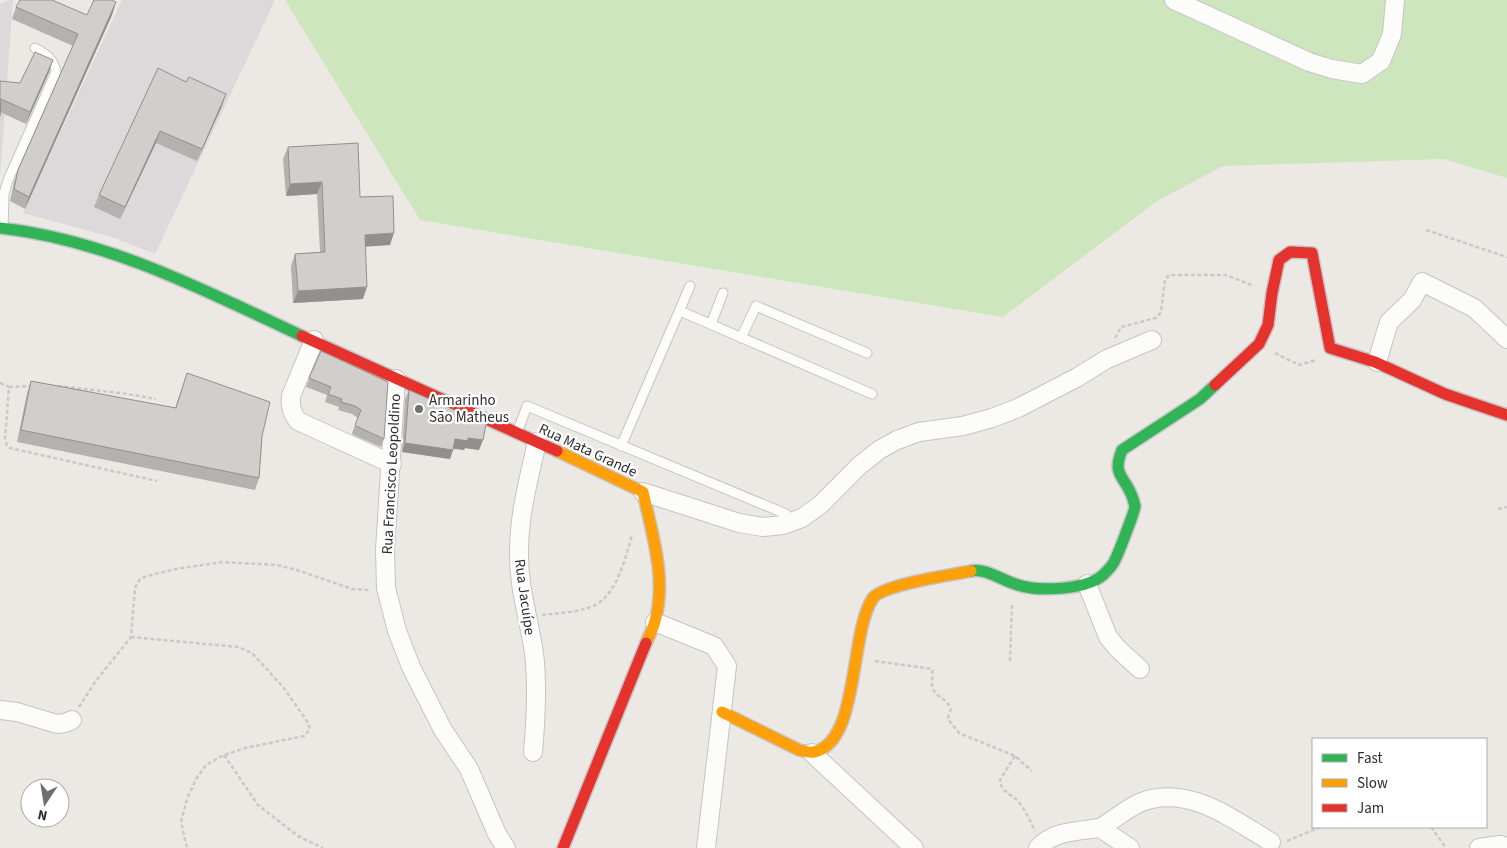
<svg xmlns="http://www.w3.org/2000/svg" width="1507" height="848" viewBox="0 0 1507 848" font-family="'Source Sans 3',sans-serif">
  <rect width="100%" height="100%" fill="#ece8e4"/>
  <g fill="#dcd9db">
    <path d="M 9,0 L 13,0 L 0,178 L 0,4 Z"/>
    <path d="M 122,0 L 275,0 L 155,254 L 115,238 L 23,213 Z"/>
  </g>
  <path fill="#cee6be" d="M 285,0 L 1507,0 L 1507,178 L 1444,159 L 1223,166 L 1157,201 L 1003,317 L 420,220 Z"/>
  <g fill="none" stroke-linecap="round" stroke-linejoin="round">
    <defs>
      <g id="lane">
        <path d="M 3,228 L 4,194 L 8,180 L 56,72 C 54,59 46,54 35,48"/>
        <path d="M 680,311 L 872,394"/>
        <path d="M 711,324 L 723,293"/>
        <path d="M 741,338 L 756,306 L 867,353"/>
        <path d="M 517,433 L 527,406 L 786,514"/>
        <path d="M 621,446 L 690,286"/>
      </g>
      <g id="street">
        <path d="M 1174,0 L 1309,62 L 1332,69 L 1362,74 L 1381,61 L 1392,34 L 1395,0"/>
        <path d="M 314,340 L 291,396 C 290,407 292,413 298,421 L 392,464"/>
        <path d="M 1377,362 L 1389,322 L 1412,300 L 1422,282 L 1474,308 L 1507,339"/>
        <path d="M 396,379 L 385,550 L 386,588 L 397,631 L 411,667 L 443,730 L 469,769 L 497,834 L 506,848"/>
        <path d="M 643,492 L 739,523 L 763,527 L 783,525 L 802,518 L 820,505 L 859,466 L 879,450 L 897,440 L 919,432 L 963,426 L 992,418 L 1018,408 L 1076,378 L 1107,359 L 1152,340"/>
        <path d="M 1087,584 L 1108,637 L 1118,649 L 1140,669"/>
        <path d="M 655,622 L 714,646 L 727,666 L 706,848"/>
        <path d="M 0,710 L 17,712 L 57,724 L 65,723 L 72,720"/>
        <path d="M 533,752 C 536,719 538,687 534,653 C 529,619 518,586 519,551 C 519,514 529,478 537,442"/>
        <path d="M 812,753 L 914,848"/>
        <path d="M 1100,828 C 1113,820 1125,810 1139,803 C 1187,783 1232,819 1271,842"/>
        <path d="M 1038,848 C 1052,831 1079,831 1100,828 L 1130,848"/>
        <path d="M 1479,848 L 1500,845 L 1507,847"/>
      </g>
      <g id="fast">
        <path d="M 0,228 C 108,240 204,290 302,336"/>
        <path d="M 971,571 C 985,568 1002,580 1015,584 C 1037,592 1090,591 1106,572 C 1109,569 1113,565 1115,560 C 1118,554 1135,511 1135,506 C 1135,506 1133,499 1133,499 C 1126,476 1111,477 1122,450 L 1200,399 L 1215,385"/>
      </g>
      <g id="slow">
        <path d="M 557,451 L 643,492 C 652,534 667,579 655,621 C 653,629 649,636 646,643"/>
        <path d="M 722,712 L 799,750 C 804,751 809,753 814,752 C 860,742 849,633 873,598 C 884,584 952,575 971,571"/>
      </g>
      <g id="jam">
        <path d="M 302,336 L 557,451"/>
        <path d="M 1215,385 L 1259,344 L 1268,325 L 1272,293 L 1279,260 L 1290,252 L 1312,253 L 1330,348 L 1375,362 L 1445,394 L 1507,415"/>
        <path d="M 563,848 L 646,643"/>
      </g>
    </defs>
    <use href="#lane" stroke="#c5c4c5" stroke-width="11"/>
    <use href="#street" stroke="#c5c4c5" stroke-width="20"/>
    <use href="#fast" stroke="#c5c4c5" stroke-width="14"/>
    <use href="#slow" stroke="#c5c4c5" stroke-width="14"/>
    <use href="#jam" stroke="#c5c4c5" stroke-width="14"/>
    <g stroke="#c9c9c8" stroke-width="2.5" stroke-dasharray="4 2.5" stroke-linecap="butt">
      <path d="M 1426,230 L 1507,257"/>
      <path d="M 1115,338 L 1121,327 L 1156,318 L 1161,312 L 1165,280 L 1169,275 L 1226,275 L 1254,286"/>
      <path d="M 1275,353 L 1299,365 L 1316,360"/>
      <path d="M 0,383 L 9,387 L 5,440 L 7,445 L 10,448 L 157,481"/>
      <path d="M 58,386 L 128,394 L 156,399"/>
      <path d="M 9,387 L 33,386"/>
      <path d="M 1498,509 L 1507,507"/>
      <path d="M 542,615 C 559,613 587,612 600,602 C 618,589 626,556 632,535"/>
      <path d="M 131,637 L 238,647 L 252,653 L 283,687 L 307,721 L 310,729 L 304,736 L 245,748 L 224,755 L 206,765 L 196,779 L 187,799 L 181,822 L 187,848"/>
      <path d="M 875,661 L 932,669 C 934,676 930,683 933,689 C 936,696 947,700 950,707 C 952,711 948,715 948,719 L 959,733 L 1015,756 L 1032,771"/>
      <path d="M 1010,661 L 1012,603"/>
      <path d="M 79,707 L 95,682 L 131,637 L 135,588 L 140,579 L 147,576 L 176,569 L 222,562 L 277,565 L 297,570 L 352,589 L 369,590"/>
      <path d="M 224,755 L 258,805 L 298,836 L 323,848"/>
      <path d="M 1015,756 L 1000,780 C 1000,791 1011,794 1018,801 C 1025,809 1030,821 1035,831"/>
      <path d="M 1431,827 L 1446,848"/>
      <path d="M 1287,841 L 1320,827"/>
    </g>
    <use href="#lane" stroke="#fcfcfb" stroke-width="9"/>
    <use href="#street" stroke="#fcfcfb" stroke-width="18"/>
    <use href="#fast" stroke="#30b455" stroke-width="11"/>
    <use href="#slow" stroke="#ff9f0a" stroke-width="11"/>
    <use href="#jam" stroke="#e5322d" stroke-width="11"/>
  </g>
  <g fill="#b4b1af">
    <path d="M 116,2 L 112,15 L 25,209 L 10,201 L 14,182 L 18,170 L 73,46 L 12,19 L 16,7 L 87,15 Z"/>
    <path d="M 53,60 L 49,72 L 26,124 L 0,112 L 0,81 L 20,83 Z"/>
    <path d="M 186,82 L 222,106 L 197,161 L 156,143 L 120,219 L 94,207 L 99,195 Z"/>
    <path d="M 288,147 L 360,197 L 390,245 L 366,246 L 363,299 L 293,303 L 291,266 L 295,254 L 320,252 L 317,194 L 286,196 L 283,159 Z"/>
    <path d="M 321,351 L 384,439 L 381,447 L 353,435 L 352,433 L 358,418 L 352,414 L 338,410 L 339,407 L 325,402 L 327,395 L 306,387 Z"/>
    <path d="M 187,373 L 262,436 L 259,478 L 255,490 L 17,442 L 27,393 L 31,381 L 175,408 Z"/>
    <path d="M 409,390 L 479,450 L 465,448 L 464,450 L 453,449 L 450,459 L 402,452 L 405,399 Z"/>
  </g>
  <g fill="#92908e">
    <path d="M 116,2 L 112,15 L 25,209 L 29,197 Z"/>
    <path d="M 53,60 L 49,72 L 26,124 L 30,112 Z"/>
    <path d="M 226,94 L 222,106 L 197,161 L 202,149 Z"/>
    <path d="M 160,131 L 156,143 L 120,219 L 125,207 Z"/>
    <path d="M 322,182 L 317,194 L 286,196 L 290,184 Z"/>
    <path d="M 394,233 L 390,245 L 361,247 L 365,235 Z"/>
    <path d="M 367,287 L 363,299 L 293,303 L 298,291 Z"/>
    <path d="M 468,438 L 483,440 L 479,450 L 465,448 L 464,450 L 452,448 L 455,439 Z"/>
    <path d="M 405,443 L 453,450 L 450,459 L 402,452 Z"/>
  </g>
  <g fill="#d1cecb" stroke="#92908e">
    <path d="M 20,0 L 52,0 L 87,15 L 94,0 L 111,0 L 116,2 L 29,197 L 14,189 L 18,170 L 78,34 L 16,7 Z"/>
    <path d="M 35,52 L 53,60 L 30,112 L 1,99 L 0,116 L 0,81 L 20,83 Z"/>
    <path d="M 158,68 L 186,82 L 189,77 L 226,94 L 202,149 L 160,131 L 125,207 L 99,195 Z"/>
    <path d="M 358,143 L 360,197 L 393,196 L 394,233 L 365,235 L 367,287 L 298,291 L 295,254 L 325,252 L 322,182 L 290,184 L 288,147 Z"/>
    <path d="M 321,351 L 388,382 L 384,439 L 356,426 L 355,425 L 361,410 L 355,406 L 341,402 L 342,399 L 328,394 L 331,387 L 309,378 Z"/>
    <path d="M 187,373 L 270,402 L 262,436 L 259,478 L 21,430 L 31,381 L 176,408 Z"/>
    <path d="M 409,390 L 486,424 L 483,440 L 468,438 L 468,441 L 455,439 L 453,450 L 405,443 Z"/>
  </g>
  <circle fill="#706f6e" stroke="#fff" stroke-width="2" cx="419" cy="409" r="5"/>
  <g text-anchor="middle" stroke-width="4.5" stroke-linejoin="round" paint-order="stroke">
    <g font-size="15" fill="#2e2e2e" stroke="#fff" text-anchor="start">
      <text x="429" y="405">Armarinho<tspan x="429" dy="17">São Matheus</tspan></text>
    </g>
    <g font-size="15" fill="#2e2e2e" stroke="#fff">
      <text transform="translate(588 450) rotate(25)" y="5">Rua Mata Grande</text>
      <text transform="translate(391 474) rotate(-87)" y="5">Rua Francisco Leopoldino</text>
      <text transform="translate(525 597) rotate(82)" y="5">Rua Jacuípe</text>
    </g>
  </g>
  <rect x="1312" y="738" width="175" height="90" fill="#ffffff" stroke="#ababab"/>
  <rect x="1322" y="754" width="25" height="8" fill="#30b455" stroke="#ababab"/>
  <text x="1357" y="763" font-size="15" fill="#2e2e2e">Fast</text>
  <rect x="1322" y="779" width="25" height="8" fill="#ff9f0a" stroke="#ababab"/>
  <text x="1357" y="788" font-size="15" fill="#2e2e2e">Slow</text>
  <rect x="1322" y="804" width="25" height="8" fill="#e5322d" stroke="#ababab"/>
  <text x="1357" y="813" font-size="15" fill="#2e2e2e">Jam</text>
  <g transform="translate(45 803) rotate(192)"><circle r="24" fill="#ffffff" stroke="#ababab"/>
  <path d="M0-4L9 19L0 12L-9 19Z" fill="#706f6e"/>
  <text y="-8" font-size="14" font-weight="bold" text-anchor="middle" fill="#2e2e2e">N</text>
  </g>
</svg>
